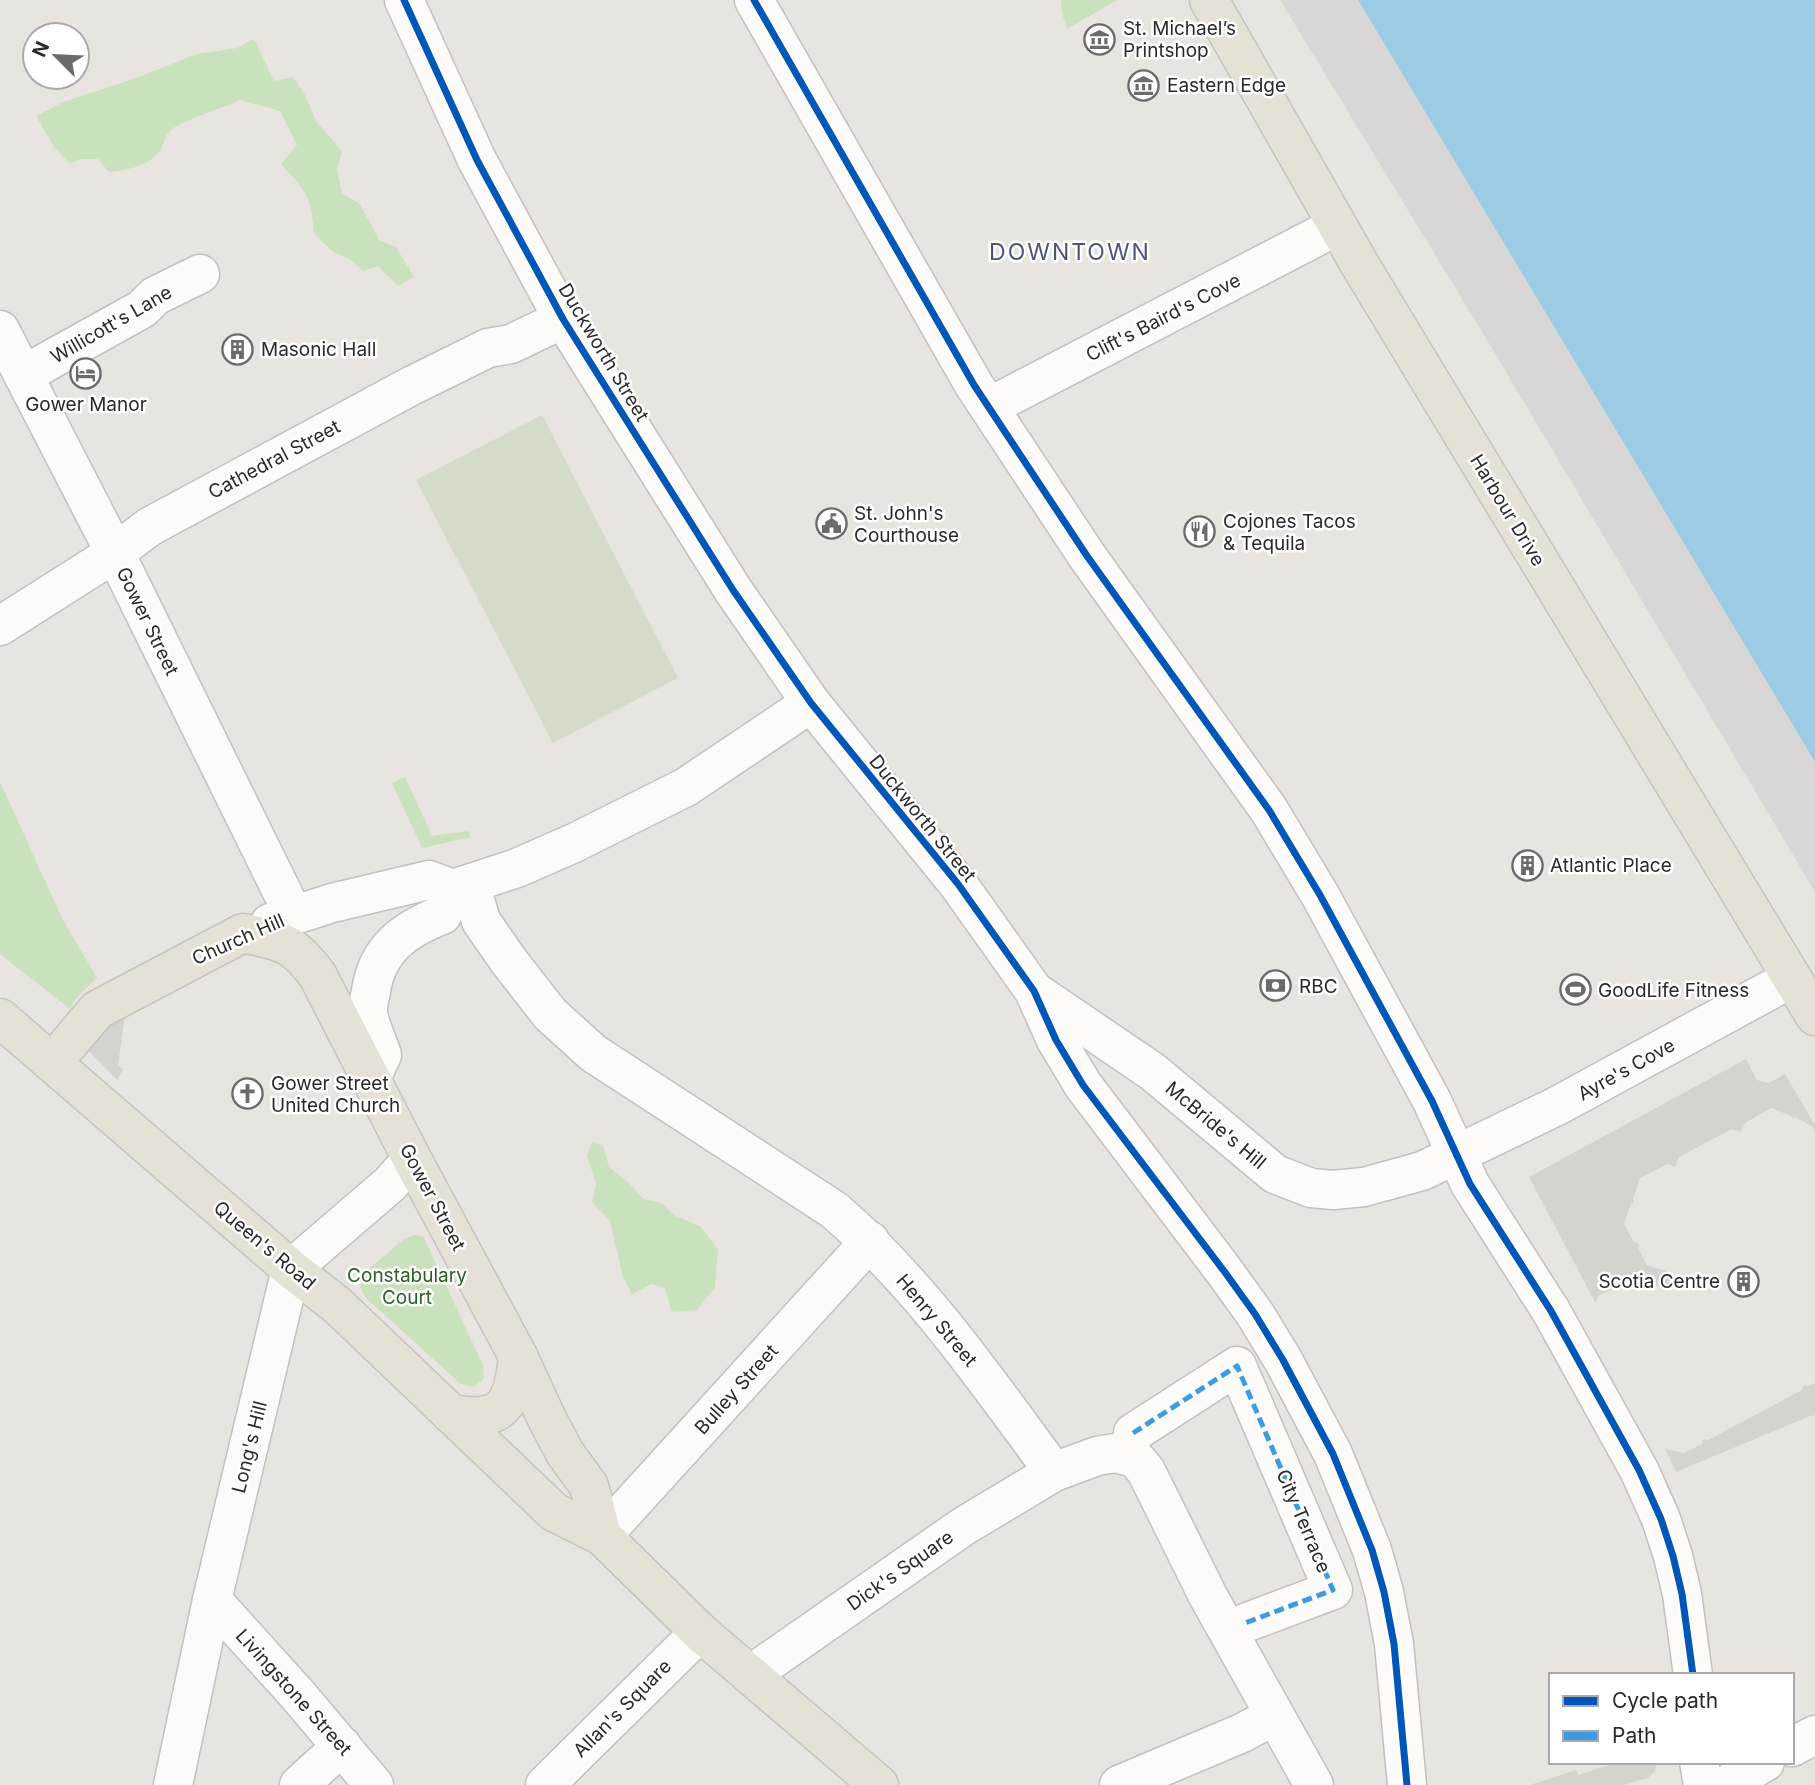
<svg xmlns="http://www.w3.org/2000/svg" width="1815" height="1785" viewBox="0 0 1815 1785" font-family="Inter,sans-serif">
  <rect width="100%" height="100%" fill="#e8e5e0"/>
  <path fill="#d9d6d7" d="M 1280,0 L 1358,0 L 1815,762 L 1815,892 L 1487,340 Z"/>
  <g fill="#c9e1bc">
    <path d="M 1061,0 L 1117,0 L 1067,29 L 1062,13 Z"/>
    <path d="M 254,39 L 274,81 L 293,77 L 305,95 L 316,121 L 342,151 L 337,170 L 342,193 L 360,204 L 379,240 L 396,247 L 414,277 L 398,286 L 378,266 L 363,271 L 348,258 L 332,251 L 314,234 C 311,194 307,193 281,164 L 297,145 L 280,111 L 240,100 C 225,108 178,121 169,132 C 164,137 164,146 159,152 C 145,168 129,169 109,172 L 98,159 L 80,159 L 70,164 L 54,147 L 36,116 L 63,102 L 139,77 L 197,54 L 237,48 Z"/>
    <path d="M 405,777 L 432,836 L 468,831 L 471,837 L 422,848 L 392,783 Z"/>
    <path d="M 0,782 L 62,918 L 97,978 L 75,999 L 70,1009 L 0,954 Z"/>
    <path d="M 592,1142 L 603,1145 L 609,1167 L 630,1184 L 643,1199 L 662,1203 L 674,1215 L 701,1227 L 718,1250 L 715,1287 L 697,1310 L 672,1312 L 665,1288 L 652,1284 L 632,1294 L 623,1277 L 610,1221 L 592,1202 L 596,1184 L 587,1155 Z"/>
    <path d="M 414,1235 L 423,1236 L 483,1365 L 484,1379 L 473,1387 L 461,1384 L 366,1298 L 360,1287 L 364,1273 L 403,1240 Z"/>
  </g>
  <path fill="#d4dbc9" d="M 542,415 L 678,678 L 553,743 L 416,480 Z"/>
  <g fill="#d6d3ce">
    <path d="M 125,1015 L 118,1065 L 123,1070 L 117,1080 L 86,1048 L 88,1036 Z"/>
    <path d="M 1746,1059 L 1757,1080 L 1769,1083 L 1785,1074 L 1815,1125 L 1815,1131 L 1812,1126 L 1795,1117 L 1792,1119 L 1791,1116 L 1771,1108 L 1745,1123 L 1741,1132 L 1732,1129 L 1679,1157 L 1675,1167 L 1667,1164 L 1640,1178 L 1633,1199 L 1634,1202 L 1631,1204 L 1624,1224 L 1634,1242 L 1639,1244 L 1638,1248 L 1647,1265 L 1673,1273 L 1668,1289 L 1633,1278 L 1624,1283 L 1622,1287 L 1618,1287 L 1598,1296 L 1596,1304 L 1529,1177 Z"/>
    <path d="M 1815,1383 L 1815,1414 L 1676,1472 L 1665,1449 L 1684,1453 L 1702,1444 L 1703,1439 L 1708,1440 L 1802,1390 L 1804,1385 L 1808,1386 Z"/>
    <path d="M 1619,1762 L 1657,1764 L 1655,1771 L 1648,1778 L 1624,1785 L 1530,1785 L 1576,1770 L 1578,1775 Z"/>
  </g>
  <path fill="#9bcce3" d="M 1358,0 L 1815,0 L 1815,762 Z"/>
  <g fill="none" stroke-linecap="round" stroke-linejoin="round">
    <defs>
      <g id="minor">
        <path d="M 404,0 L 477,160 L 563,319 L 733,590 L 811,703 L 958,884 L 1034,991 L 1056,1040 L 1083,1085 L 1224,1271 L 1255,1314 L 1283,1360 L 1333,1454 L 1372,1550 L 1384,1592 L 1394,1644 L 1407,1785"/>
        <path d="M 754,0 L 974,385 L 1087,556 L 1269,810 L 1320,895 L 1432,1101 L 1470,1184 L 1551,1311 L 1639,1470 L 1661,1519 L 1673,1556 L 1682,1594 L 1693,1675"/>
        <path d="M 0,330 L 115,553 L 293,914"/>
        <path d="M 23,375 L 142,309 L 155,296 L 200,274"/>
        <path d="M 989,407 L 1337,226"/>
        <path d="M 0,626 L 115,553 L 149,527 L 411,386 L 488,348 L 511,344 L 563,319"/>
        <path d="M 471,885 L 481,921 L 508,960 L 550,1014 L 593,1053 L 834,1210 C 921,1285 986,1380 1054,1472"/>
        <path d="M 270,923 L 332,903 L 429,880 L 453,889 L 517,868 L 574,843 L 686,787 L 811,703"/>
        <path d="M 1034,991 L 1153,1072 L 1275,1174 L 1311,1188 L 1333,1190 L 1364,1187 L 1422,1171 L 1557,1106 L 1792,978"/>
        <path d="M 371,1078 L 382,1055 C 378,1042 370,1027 368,1013 C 367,1006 370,998 371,991 C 377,949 405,929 442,915 L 453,889"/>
        <path d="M 1133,1433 L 1237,1366 L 1333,1590 L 1245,1623"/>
        <path d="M 602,1536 L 870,1241"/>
        <path d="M 212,1600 L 297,1694 L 374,1785"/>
        <path d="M 750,1675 L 964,1526 L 1054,1472 L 1097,1456 L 1115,1453 L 1135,1458 L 1146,1471 L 1208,1596 L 1314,1785"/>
        <path d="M 1792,1747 L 1815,1735"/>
        <path d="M 1699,1762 L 1703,1785"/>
        <path d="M 173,1785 L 212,1600 L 291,1269 L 390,1184 L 412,1159"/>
        <path d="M 299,1785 L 342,1746"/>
        <path d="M 545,1785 L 700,1632"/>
        <path d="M 1119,1785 L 1242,1733 L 1274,1716"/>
        <path d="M 1726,1785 L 1765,1762"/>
      </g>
      <g id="major">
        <path d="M 1209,0 L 1360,265 L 1815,1016"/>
        <path d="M 0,1018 L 291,1269 L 337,1305 L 554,1512 L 602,1536 L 700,1632 L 879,1785"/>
        <path d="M 53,1062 L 97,1010 L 243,933 C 283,942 292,941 318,976 L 412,1159 L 518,1356 L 547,1419 L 565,1453 L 589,1486 L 602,1536"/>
        <path d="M 451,1414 C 503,1423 513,1406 518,1356"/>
      </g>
    </defs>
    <use href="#minor" stroke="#c2c1c0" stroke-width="41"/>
    <use href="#major" stroke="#c4c3c1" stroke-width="41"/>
    <use href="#minor" stroke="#fcfbfa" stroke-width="38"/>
    <use href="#major" stroke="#e5e2d5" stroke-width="38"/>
    <path stroke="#3d9ce1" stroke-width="5" stroke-dasharray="10 5" stroke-linecap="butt" d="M 1133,1433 L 1237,1366 L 1333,1590 L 1245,1623"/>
    <defs>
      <g id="cycleway">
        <path d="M 404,0 L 477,160 L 563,319 L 733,590 L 811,703 L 958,884 L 1034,991 L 1056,1040 L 1083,1085 L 1224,1271 L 1255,1314 L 1283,1360 L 1333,1454 L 1372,1550 L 1384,1592 L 1394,1644 L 1407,1785"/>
        <path d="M 754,0 L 974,385 L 1087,556 L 1269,810 L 1320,895 L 1432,1101 L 1470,1184 L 1551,1311 L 1639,1470 L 1661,1519 L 1673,1556 L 1682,1594 L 1693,1675"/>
      </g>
    </defs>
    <use href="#cycleway" stroke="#fff" stroke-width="11"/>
    <use href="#cycleway" stroke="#0057b8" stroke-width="7"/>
  </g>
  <defs>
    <symbol id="museum-ring" viewBox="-11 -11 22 22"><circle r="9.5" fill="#fff" stroke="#6c6b6a" stroke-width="1.5"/><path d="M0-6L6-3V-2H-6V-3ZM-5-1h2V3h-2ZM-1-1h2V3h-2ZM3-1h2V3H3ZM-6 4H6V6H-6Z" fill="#6c6b6a"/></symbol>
    <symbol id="building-ring" viewBox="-11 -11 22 22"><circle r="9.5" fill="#fff" stroke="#6c6b6a" stroke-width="1.5"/><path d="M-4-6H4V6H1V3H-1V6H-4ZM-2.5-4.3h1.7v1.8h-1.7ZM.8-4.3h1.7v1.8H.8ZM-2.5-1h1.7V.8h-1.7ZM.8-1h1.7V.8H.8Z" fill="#6c6b6a"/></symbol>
    <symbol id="hotel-ring" viewBox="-11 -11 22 22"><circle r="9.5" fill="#fff" stroke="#6c6b6a" stroke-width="1.5"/><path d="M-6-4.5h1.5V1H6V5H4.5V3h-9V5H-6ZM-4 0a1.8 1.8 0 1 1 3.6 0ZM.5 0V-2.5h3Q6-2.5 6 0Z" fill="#6c6b6a"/></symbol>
    <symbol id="civic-ring" viewBox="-11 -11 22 22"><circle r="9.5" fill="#fff" stroke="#6c6b6a" stroke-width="1.5"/><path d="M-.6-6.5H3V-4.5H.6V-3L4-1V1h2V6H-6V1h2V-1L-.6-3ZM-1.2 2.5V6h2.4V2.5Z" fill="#6c6b6a"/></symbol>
    <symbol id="restaurant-ring" viewBox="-11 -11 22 22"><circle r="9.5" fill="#fff" stroke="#6c6b6a" stroke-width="1.5"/><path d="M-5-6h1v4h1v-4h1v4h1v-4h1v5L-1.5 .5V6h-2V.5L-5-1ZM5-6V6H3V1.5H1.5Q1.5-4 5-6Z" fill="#6c6b6a"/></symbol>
    <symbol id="bank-ring" viewBox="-11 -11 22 22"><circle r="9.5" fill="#fff" stroke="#6c6b6a" stroke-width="1.5"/><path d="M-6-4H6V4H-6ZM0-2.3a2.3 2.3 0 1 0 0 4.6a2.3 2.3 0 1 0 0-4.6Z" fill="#6c6b6a"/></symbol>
    <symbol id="stadium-ring" viewBox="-11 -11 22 22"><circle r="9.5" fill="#fff" stroke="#6c6b6a" stroke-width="1.5"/><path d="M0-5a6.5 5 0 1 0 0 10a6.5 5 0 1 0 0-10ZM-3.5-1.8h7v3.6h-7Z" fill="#6c6b6a"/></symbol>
    <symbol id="church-ring" viewBox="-11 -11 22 22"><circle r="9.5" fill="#fff" stroke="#6c6b6a" stroke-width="1.5"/><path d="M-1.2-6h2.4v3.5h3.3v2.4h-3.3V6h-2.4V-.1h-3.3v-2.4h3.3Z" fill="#6c6b6a"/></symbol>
  </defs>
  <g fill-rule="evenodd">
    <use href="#museum-ring" x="1082" y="22" width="35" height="35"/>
    <use href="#museum-ring" x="1126" y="68" width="35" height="35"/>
    <use href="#building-ring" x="220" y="332" width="35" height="35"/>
    <use href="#hotel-ring" x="68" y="356" width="35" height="35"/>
    <use href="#civic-ring" x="814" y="506" width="35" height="35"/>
    <use href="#restaurant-ring" x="1182" y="514" width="35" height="35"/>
    <use href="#building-ring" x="1510" y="848" width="35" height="35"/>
    <use href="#bank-ring" x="1258" y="968" width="35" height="35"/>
    <use href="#stadium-ring" x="1558" y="972" width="35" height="35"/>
    <use href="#church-ring" x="230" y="1076" width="35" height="35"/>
    <use href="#building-ring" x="1726" y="1264" width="35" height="35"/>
  </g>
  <g text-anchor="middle" stroke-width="5" stroke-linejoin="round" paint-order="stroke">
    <g font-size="19" fill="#2a2a2a" stroke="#fff" text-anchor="start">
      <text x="1123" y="35">St. Michael’s<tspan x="1123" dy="22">Printshop</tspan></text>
      <text x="1167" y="92">Eastern Edge</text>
      <text x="261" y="356">Masonic Hall</text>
      <text x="86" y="411" text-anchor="middle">Gower Manor</text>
      <text x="854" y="520">St. John's<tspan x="854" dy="22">Courthouse</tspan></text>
      <text x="1223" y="528">Cojones Tacos<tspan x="1223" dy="22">&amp; Tequila</tspan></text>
      <text x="1550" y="872">Atlantic Place</text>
      <text x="1299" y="993">RBC</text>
      <text x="1598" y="997">GoodLife Fitness</text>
      <text x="271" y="1090">Gower Street<tspan x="271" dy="22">United Church</tspan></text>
      <text x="1720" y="1288" text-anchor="end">Scotia Centre</text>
    </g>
    <g font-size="19" fill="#2a2a2a" stroke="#fff">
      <text transform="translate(1163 317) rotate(-27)" y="7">Clift's Baird's Cove</text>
      <text transform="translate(111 324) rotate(-30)" y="7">Willicott's Lane</text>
      <text transform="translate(604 352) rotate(59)" y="7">Duckworth Street</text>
      <text transform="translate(274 459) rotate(-28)" y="7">Cathedral Street</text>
      <text transform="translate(1508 510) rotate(59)" y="7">Harbour Drive</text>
      <text transform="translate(148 621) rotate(64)" y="7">Gower Street</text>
      <text transform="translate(923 818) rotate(51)" y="7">Duckworth Street</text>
      <text transform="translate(238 939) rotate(-24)" y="7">Church Hill</text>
      <text transform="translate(1626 1069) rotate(-29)" y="7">Ayre's Cove</text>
      <text transform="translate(1216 1125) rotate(40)" y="7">McBride's Hill</text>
      <text transform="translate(433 1197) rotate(62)" y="7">Gower Street</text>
      <text transform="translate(265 1245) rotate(40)" y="7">Queen's Road</text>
      <text transform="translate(937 1320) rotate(50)" y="7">Henry Street</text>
      <text transform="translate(736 1389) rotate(-48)" y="7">Bulley Street</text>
      <text transform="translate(249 1447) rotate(-76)" y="7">Long's Hill</text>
      <text transform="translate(1304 1521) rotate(67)" y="7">City Terrace</text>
      <text transform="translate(900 1570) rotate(-35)" y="7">Dick's Square</text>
      <text transform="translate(294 1692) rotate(48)" y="7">Livingstone Street</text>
      <text transform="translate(622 1708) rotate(-45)" y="7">Allan's Square</text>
    </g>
    <g font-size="19" fill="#2a6121" stroke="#fff">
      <text x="407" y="1282">Constabulary<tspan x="407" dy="22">Court</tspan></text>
    </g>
    <g font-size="23" letter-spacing="2" fill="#4e5477" stroke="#fff">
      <text x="1070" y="260">DOWNTOWN</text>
    </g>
  </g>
  <rect x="1549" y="1673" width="245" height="91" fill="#ffffff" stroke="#aaaaaa" stroke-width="2"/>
  <rect x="1563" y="1696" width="35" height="10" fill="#0057b8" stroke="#aaaaaa" stroke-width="2"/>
  <text x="1612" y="1708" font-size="21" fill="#2a2a2a">Cycle path</text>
  <rect x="1563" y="1731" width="35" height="10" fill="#3d9ce1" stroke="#aaaaaa" stroke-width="2"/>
  <text x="1612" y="1743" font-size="21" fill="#2a2a2a">Path</text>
  <g transform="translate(56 56) rotate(294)"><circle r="33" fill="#ffffff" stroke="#aaaaaa" stroke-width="2"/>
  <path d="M0-5L12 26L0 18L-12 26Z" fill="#6c6b6a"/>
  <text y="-10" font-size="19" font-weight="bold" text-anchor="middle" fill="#2a2a2a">N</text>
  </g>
</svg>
